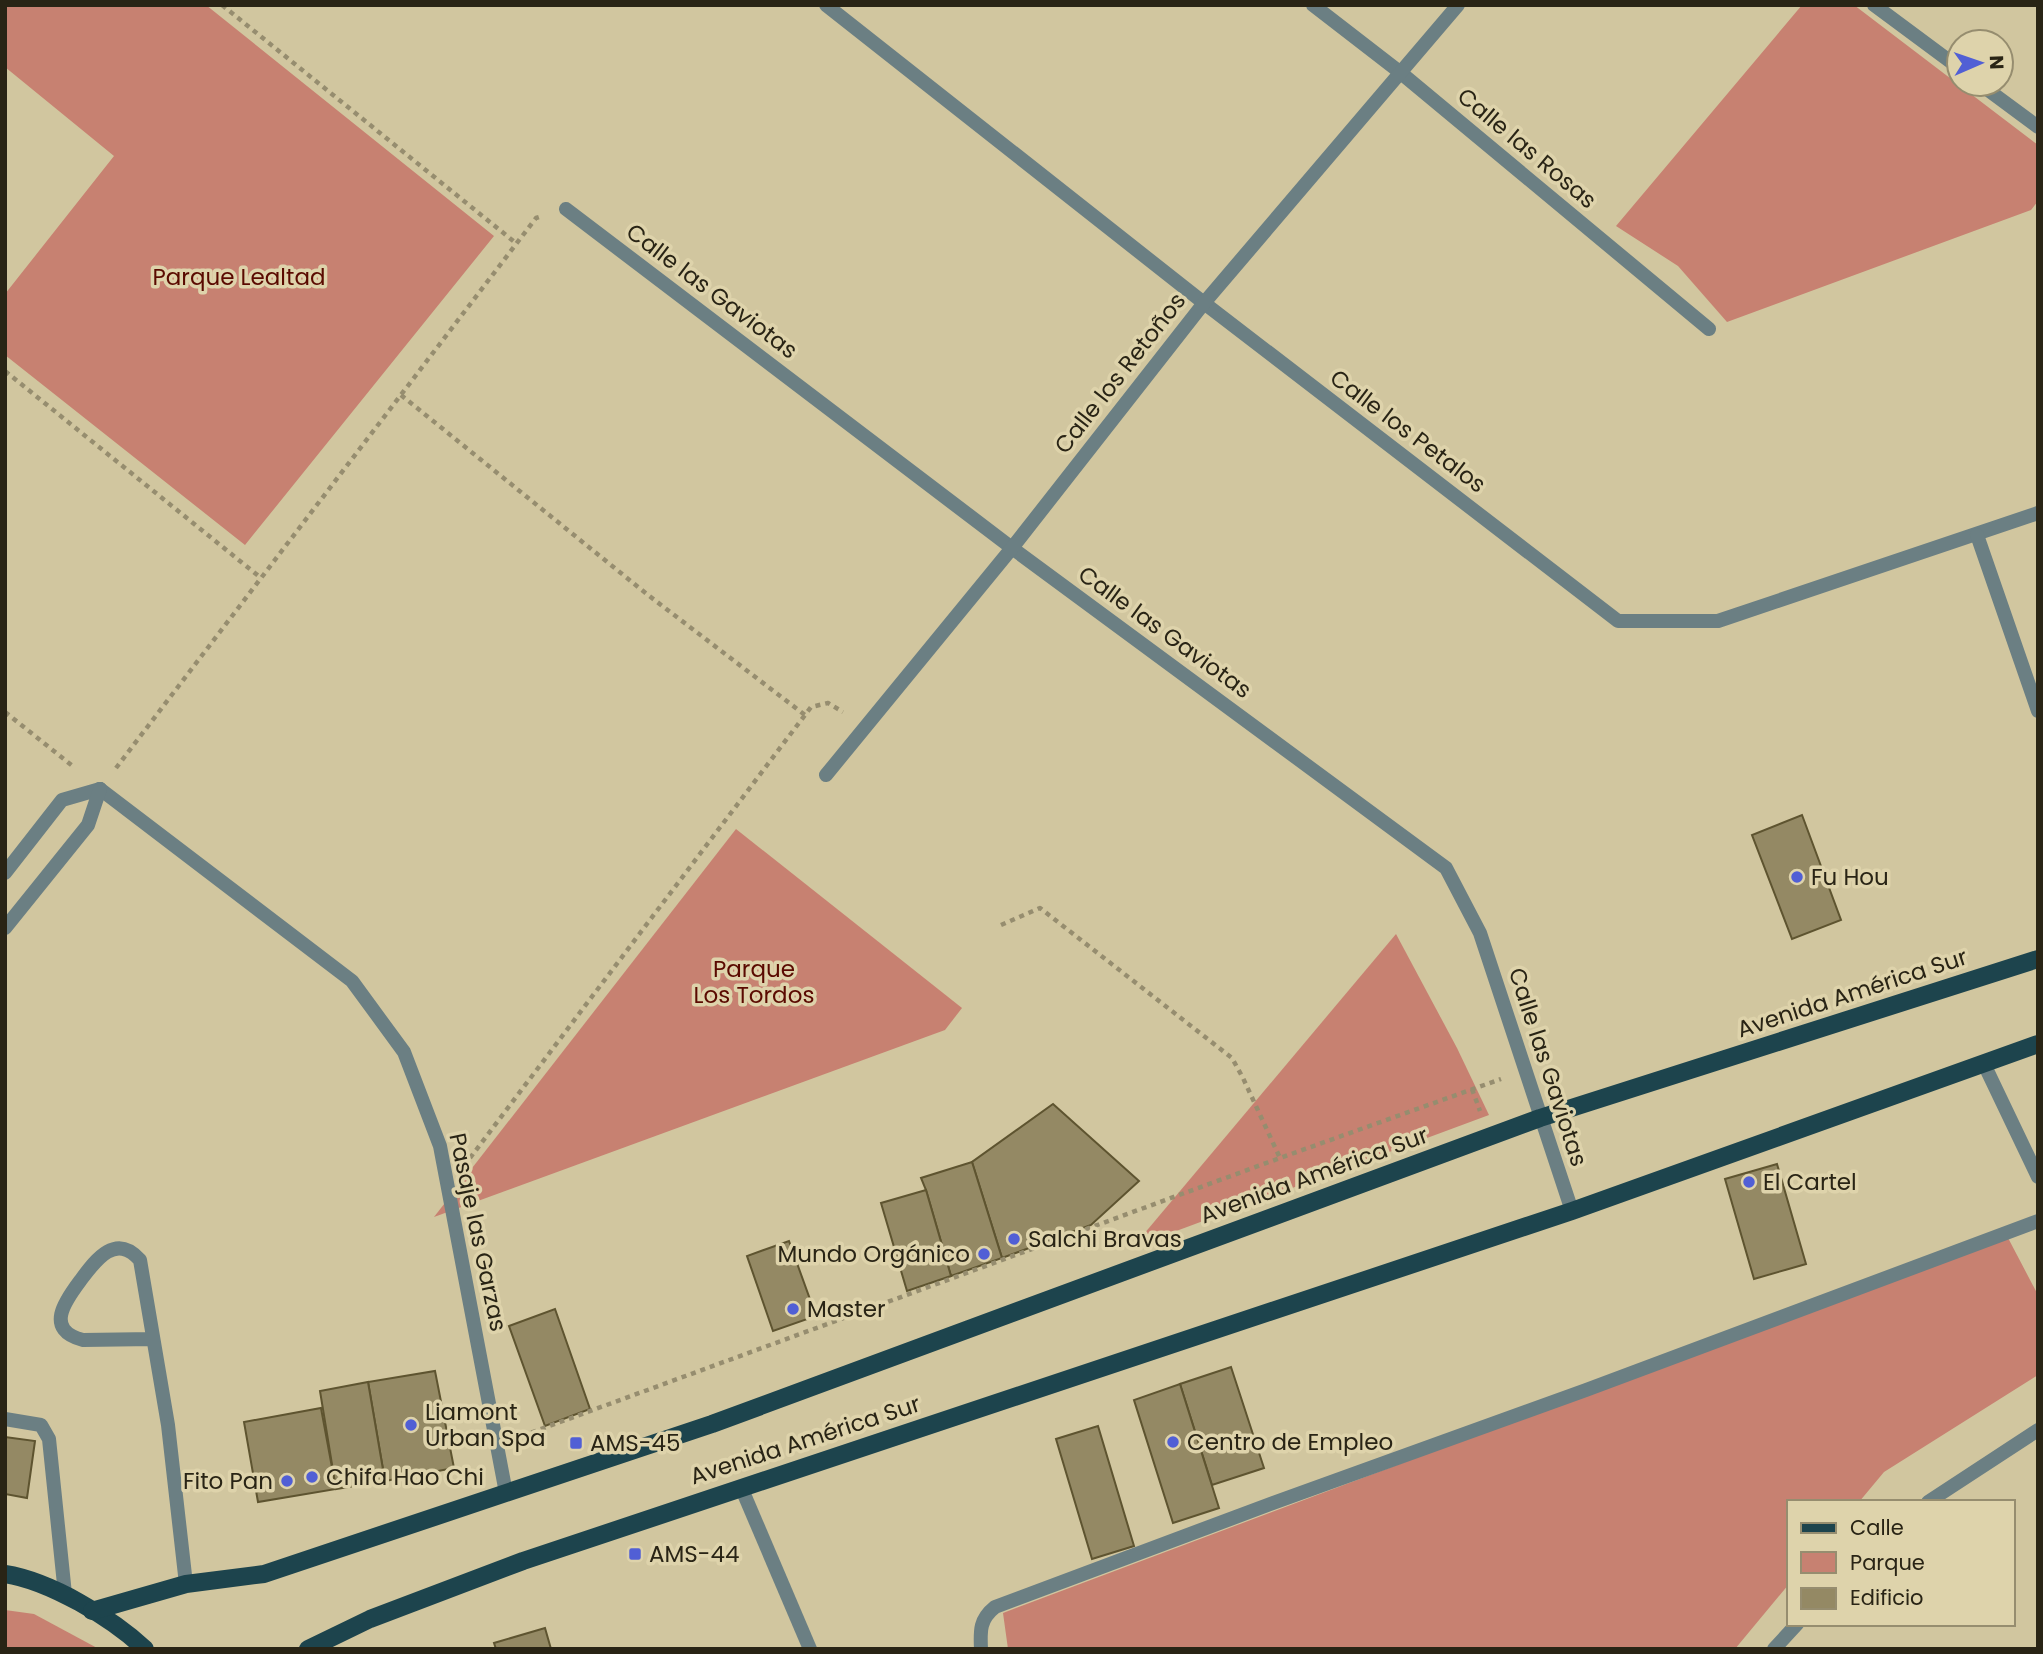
<svg xmlns="http://www.w3.org/2000/svg" width="2043" height="1654" viewBox="0 0 2043 1654" font-family="Poppins,sans-serif">
  <rect width="100%" height="100%" fill="#d1c69f"/>
  <g fill="#c78171">
    <path d="M 5,5 L 206,5 L 494,236 L 245,545 L 5,355 L 5,294 L 114,156 L 5,67 Z"/>
    <path d="M 1802,5 L 1854,5 L 2038,145 L 2038,201 L 2031,210 L 1727,322 L 1678,266 L 1616,226 Z"/>
    <path d="M 736,829 L 962,1008 L 945,1030 L 434,1217 Z"/>
    <path d="M 1396,934 L 1457,1048 L 1489,1115 L 1133,1247 Z"/>
    <path d="M 2007,1236 L 2038,1295 L 2038,1375 L 1884,1472 L 1859,1502 L 1789,1502 L 1789,1584 L 1735,1649 L 1008,1649 L 1003,1613 Z"/>
    <path d="M 5,1610 L 34,1614 L 99,1649 L 5,1649 Z"/>
  </g>
  <g fill="#948964" stroke="#5e5430" stroke-width="2">
    <path d="M 1802,815 L 1841,920 L 1792,939 L 1752,835 Z"/>
    <path d="M 1053,1104 L 1139,1181 L 1091,1225 L 1002,1258 L 972,1162 Z"/>
    <path d="M 972,1162 L 1002,1258 L 951,1276 L 926,1190 L 921,1178 Z"/>
    <path d="M 1777,1164 L 1806,1264 L 1754,1279 L 1725,1179 Z"/>
    <path d="M 926,1190 L 951,1276 L 907,1291 L 881,1203 Z"/>
    <path d="M 789,1241 L 816,1316 L 773,1331 L 747,1256 Z"/>
    <path d="M 555,1309 L 590,1409 L 545,1426 L 509,1326 Z"/>
    <path d="M 1231,1367 L 1264,1468 L 1212,1485 L 1180,1384 Z"/>
    <path d="M 435,1371 L 454,1468 L 385,1481 L 368,1382 Z"/>
    <path d="M 368,1382 L 385,1481 L 336,1489 L 320,1391 Z"/>
    <path d="M 1180,1384 L 1219,1508 L 1173,1523 L 1134,1400 Z"/>
    <path d="M 321,1408 L 336,1489 L 258,1502 L 244,1422 Z"/>
    <path d="M 1098,1426 L 1134,1546 L 1092,1559 L 1056,1439 Z"/>
    <path d="M 5,1437 L 35,1441 L 27,1498 L 5,1494 Z"/>
    <path d="M 545,1628 L 551,1649 L 496,1649 L 494,1643 Z"/>
  </g>
  <g fill="none" stroke-linecap="round" stroke-linejoin="round">
    <g stroke="#968d6f" stroke-width="4.5" stroke-dasharray="5 5" stroke-linecap="butt">
      <path d="M 222,5 L 517,244"/>
      <path d="M 5,371 L 261,578"/>
      <path d="M 401,395 L 648,595 L 805,715"/>
      <path d="M 5,712 L 75,768"/>
      <path d="M 116,768 L 536,218 L 542,216"/>
      <path d="M 1001,925 L 1040,908 L 1232,1058 L 1243,1078 L 1280,1158"/>
      <path d="M 1472,1089 L 1480,1111"/>
      <path d="M 470,1158 L 811,707 L 828,703 L 843,712"/>
      <path d="M 522,1436 L 1280,1158 L 1501,1079"/>
    </g>
    <path stroke="#6b7f83" stroke-width="14" d="M 5,1419 L 41,1425 L 49,1439 L 65,1594"/>
    <g stroke="#6b7f83" stroke-width="14">
      <path d="M 826,5 L 1204,303 L 1618,621 L 1718,621 L 2038,513"/>
      <path d="M 1313,5 L 1401,73 L 1709,329"/>
      <path d="M 1874,5 L 1959,68"/>
      <path d="M 1980,84 L 2038,127"/>
      <path d="M 566,209 L 1012,548 L 1446,868 L 1480,933 L 1572,1211"/>
      <path d="M 1977,535 L 2038,711"/>
      <path d="M 826,775 L 1012,548 L 1204,303 L 1458,5"/>
      <path d="M 100,789 L 352,981 L 404,1052 L 440,1146 L 506,1493"/>
      <path d="M 5,873 L 62,800 L 100,789"/>
      <path d="M 5,928 L 88,825 L 100,789"/>
      <path d="M 1984,1064 L 2038,1177"/>
      <path d="M 153,1339 L 83,1340 C 44,1330 65,1301 80,1281 C 95,1261 115,1232 140,1260 L 168,1425 L 186,1584"/>
      <path d="M 741,1487 L 810,1649"/>
      <path d="M 1928,1502 L 2038,1430"/>
      <path d="M 981,1649 C 980,1630 980,1619 995,1607 L 1273,1503 L 1586,1390 L 2038,1221"/>
      <path d="M 1774,1649 L 1797,1624"/>
    </g>
    <g stroke="#1d444d" stroke-width="18">
      <path d="M 5,1574 C 50,1581 112,1618 145,1649"/>
      <path d="M 92,1611 L 186,1584 L 264,1574 L 712,1424 L 1540,1118 L 2038,959"/>
      <path d="M 308,1649 L 370,1619 L 523,1561 L 1572,1211 L 2038,1044"/>
    </g>
  </g>
  <g fill="#515fd5" stroke="#ded3ab" stroke-width="2.5">
    <circle cx="1797" cy="877" r="7"/>
    <circle cx="1749" cy="1182" r="7"/>
    <circle cx="1014" cy="1239" r="7"/>
    <circle cx="984" cy="1254" r="7"/>
    <circle cx="793" cy="1309" r="7"/>
    <circle cx="411" cy="1425" r="7"/>
    <circle cx="1173" cy="1442" r="7"/>
    <rect x="569" y="1436" width="14" height="14" rx="3.5"/>
    <circle cx="312" cy="1477" r="7"/>
    <circle cx="287" cy="1481" r="7"/>
    <rect x="628" y="1547" width="14" height="14" rx="3.5"/>
  </g>
  <g text-anchor="middle" stroke-width="7" stroke-linejoin="round" paint-order="stroke">
    <g font-size="23" fill="#292415" stroke="#ded3ab">
      <text transform="translate(1527 148) rotate(40)" y="8">Calle las Rosas</text>
      <text transform="translate(712 291) rotate(37)" y="8">Calle las Gaviotas</text>
      <text transform="translate(1120 373) rotate(-52)" y="8">Calle los Retoños</text>
      <text transform="translate(1408 431) rotate(37)" y="8">Calle los Petalos</text>
      <text transform="translate(1165 632) rotate(36)" y="8">Calle las Gaviotas</text>
      <text transform="translate(1852 993) rotate(-18)" y="8">Avenida América Sur</text>
      <text transform="translate(1548 1067) rotate(72)" y="8">Calle las Gaviotas</text>
      <text transform="translate(1314 1175) rotate(-20)" y="8">Avenida América Sur</text>
      <text transform="translate(478 1232) rotate(78)" y="8">Pasaje las Garzas</text>
      <text transform="translate(805 1440) rotate(-18)" y="8">Avenida América Sur</text>
    </g>
    <g font-size="23" fill="#5a0a00" stroke="#ded3ab">
      <text x="239" y="285">Parque Lealtad</text>
      <text x="754" y="977">Parque<tspan x="754" dy="26">Los Tordos</tspan></text>
    </g>
    <g font-size="23" fill="#292415" stroke="#ded3ab" text-anchor="start">
      <text x="1811" y="885">Fu Hou</text>
      <text x="1763" y="1190">El Cartel</text>
      <text x="1028" y="1247">Salchi Bravas</text>
      <text x="970" y="1262" text-anchor="end">Mundo Orgánico</text>
      <text x="807" y="1317">Master</text>
      <text x="425" y="1420">Liamont<tspan x="425" dy="26">Urban Spa</tspan></text>
      <text x="1187" y="1450">Centro de Empleo</text>
      <text x="590" y="1451">AMS-45</text>
      <text x="326" y="1485">Chifa Hao Chi</text>
      <text x="273" y="1489" text-anchor="end">Fito Pan</text>
      <text x="649" y="1562">AMS-44</text>
    </g>
  </g>
  <rect width="2043" height="1654" fill="none" stroke="#292415" stroke-width="14"/>
  <rect x="1787" y="1500" width="228" height="126" fill="#ded3ab" stroke="#968d6f" stroke-width="2"/>
  <rect x="1801" y="1523" width="35" height="10" fill="#1d444d" stroke="#968d6f" stroke-width="2"/>
  <text x="1850" y="1535" font-size="21" fill="#292415">Calle</text>
  <rect x="1801" y="1552" width="35" height="21" fill="#c78171" stroke="#968d6f" stroke-width="2"/>
  <text x="1850" y="1570" font-size="21" fill="#292415">Parque</text>
  <rect x="1801" y="1588" width="35" height="21" fill="#948964" stroke="#968d6f" stroke-width="2"/>
  <text x="1850" y="1605" font-size="21" fill="#292415">Edificio</text>
  <g transform="translate(1980 63) rotate(88)"><circle r="33" fill="#ded3ab" stroke="#968d6f" stroke-width="2"/>
  <path d="M0-5L12 26L0 18L-12 26Z" fill="#515fd5"/>
  <text y="-10" font-size="19" font-weight="bold" text-anchor="middle" fill="#292415">N</text>
  </g>
</svg>
